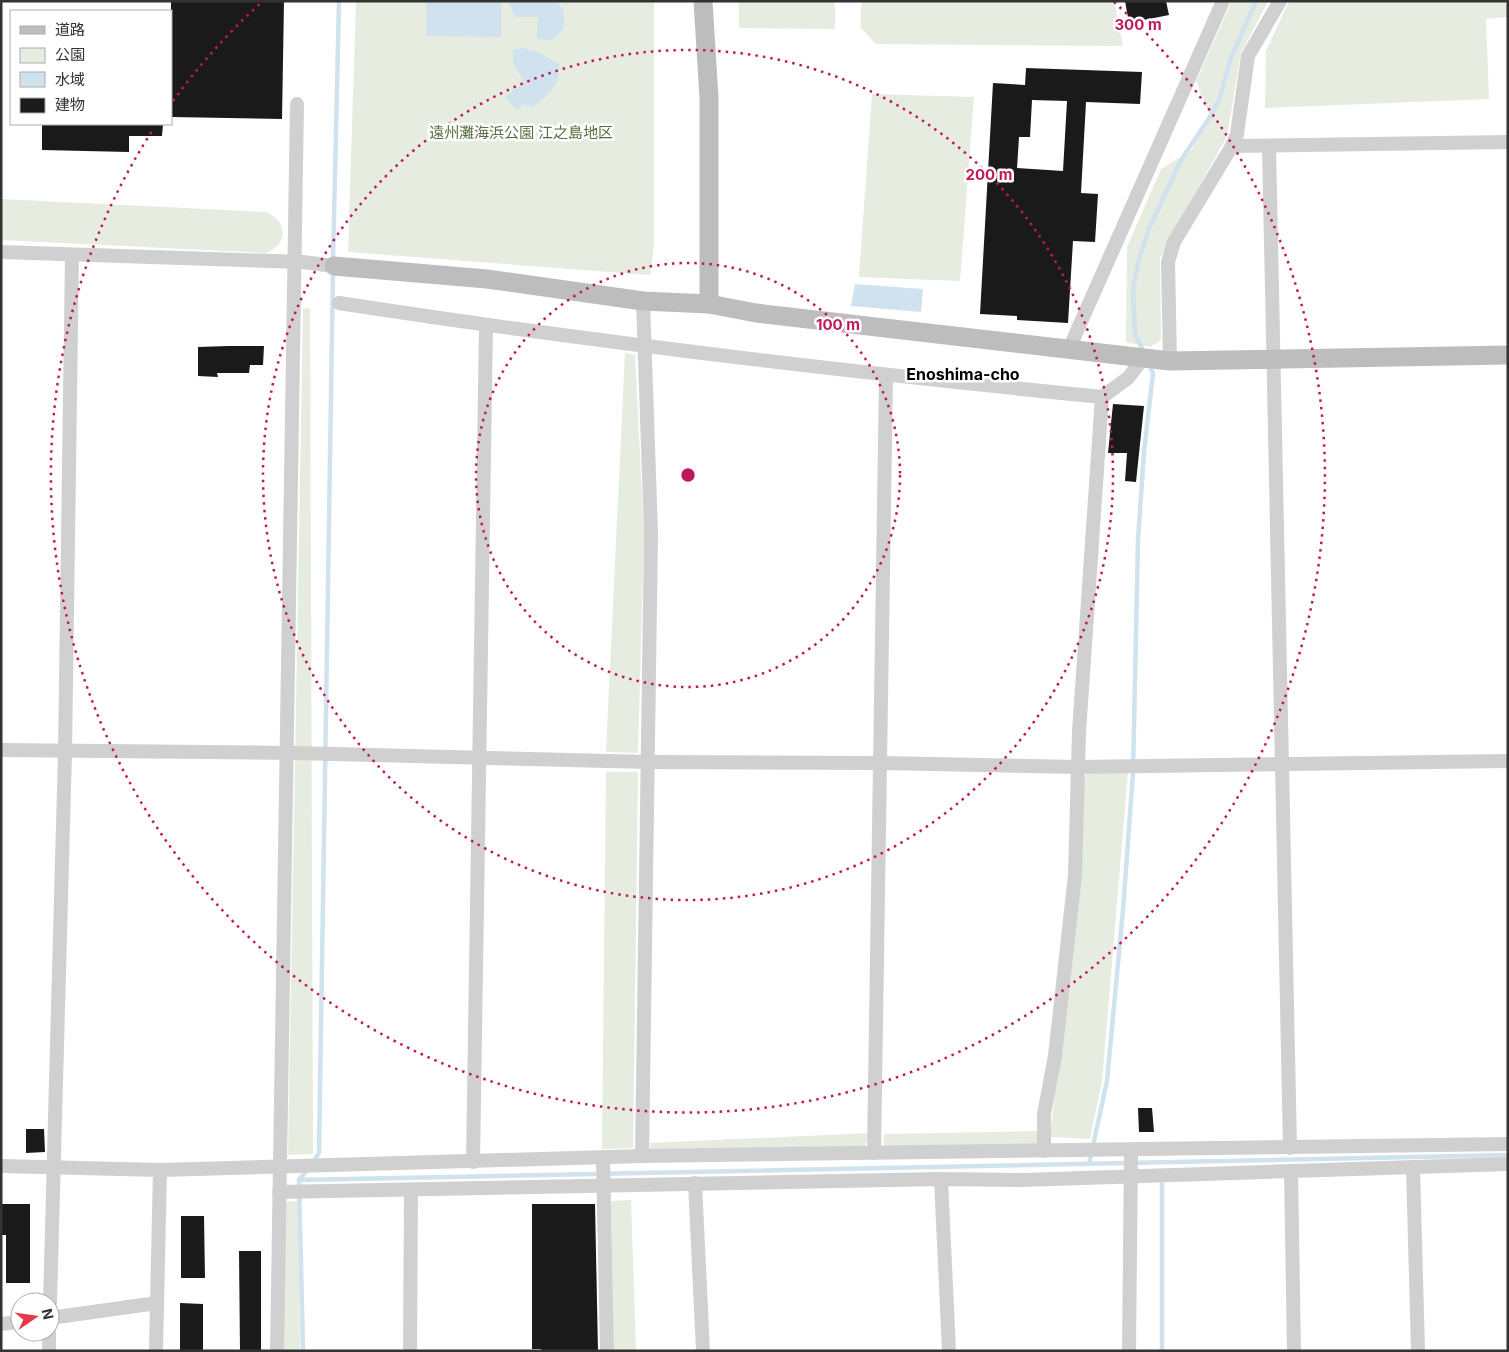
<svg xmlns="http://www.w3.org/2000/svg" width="1509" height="1352" viewBox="0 0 1509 1352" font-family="Inter,'Noto Sans JP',sans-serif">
  <rect width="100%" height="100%" fill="#fff"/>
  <g fill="#e6ecdf">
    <path d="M 356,1 L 654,1 L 654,246 L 650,275 L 348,252 Z"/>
    <path d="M 739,1 L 835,1 L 835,29 L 739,28 Z"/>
    <path d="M 861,1 L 1114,1 L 1123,46 L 876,44 L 861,28 Z"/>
    <path d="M 1232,1 L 1268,1 L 1241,53 L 1227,136 L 1160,258 L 1161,340 L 1150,347 L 1126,342 L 1127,247 L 1161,169 L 1192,150 L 1209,114 L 1196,81 Z"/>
    <path d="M 1289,1 L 1508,1 L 1508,17 L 1486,19 L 1489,99 L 1265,108 L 1266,51 Z"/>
    <path d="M 872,94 L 974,97 L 960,281 L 859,277 Z"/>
    <path d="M 1,199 L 266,212 C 288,222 289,245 265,253 L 1,240 Z"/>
    <path d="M 310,308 L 313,1154 L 288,1155 L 303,309 Z"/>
    <path d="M 625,353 L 635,355 L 644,534 L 638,753 L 606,752 Z"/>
    <path d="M 606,772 L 638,772 L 633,1148 L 602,1149 Z"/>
    <path d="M 1128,772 L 1102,1081 L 1090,1139 L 1050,1137 L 1077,897 L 1083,781 L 1087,773 Z"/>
    <path d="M 1038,1131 L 1038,1147 L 884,1149 L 884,1134 Z"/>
    <path d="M 870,1133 L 864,1148 L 650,1151 L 650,1143 Z"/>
    <path d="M 631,1200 L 636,1351 L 614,1351 L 611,1201 Z"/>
    <path d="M 298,1201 L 300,1351 L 284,1351 L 284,1202 Z"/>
  </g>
  <g fill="#cfe2ee">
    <path d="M 426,1 L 501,1 L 501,37 L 426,36 Z"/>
    <path d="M 508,1 L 556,1 L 563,9 L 564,28 L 553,40 L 537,39 L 538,17 L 515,17 Z"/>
    <path d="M 522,48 L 535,51 L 559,64 C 559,89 550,92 533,107 L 524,104 L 517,110 L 505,97 L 524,82 L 513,62 L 513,50 Z"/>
    <path d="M 855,284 L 923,289 L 921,312 L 851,306 Z"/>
  </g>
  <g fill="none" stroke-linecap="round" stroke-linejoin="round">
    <g stroke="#cfe2ee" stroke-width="4.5">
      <path d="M 333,261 L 339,1"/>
      <path d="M 1144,353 L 1135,334 L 1133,289 L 1139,259 L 1148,231 L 1181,160 L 1212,114 L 1220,97 L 1231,58 L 1256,1"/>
      <path d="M 313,1162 L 319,1153 L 333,269"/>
      <path d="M 1089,1164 L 1107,1081 L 1123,910 L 1133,773 L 1138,540 L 1144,452 L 1153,373 L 1149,365"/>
      <path d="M 299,1180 L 1508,1155"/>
      <path d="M 303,1351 L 299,1180 L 307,1170"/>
      <path d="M 1162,1351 L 1162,1184"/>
    </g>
  </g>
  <g fill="#1a1a1a" fill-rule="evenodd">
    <path d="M 171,1 L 284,1 L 282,119 L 171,117 Z"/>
    <path d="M 1125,1 L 1166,1 L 1169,15 L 1129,23 Z"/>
    <path d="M 1026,68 L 1142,72 L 1140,104 L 1086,102 L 1081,193 L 1098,194 L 1095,242 L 1073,241 L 1068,323 L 1017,320 L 1017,316 L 980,314 L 993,83 L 1025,85 ZM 1032,100 L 1067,101 L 1063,171 L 1017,168 L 1019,137 L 1030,137 Z"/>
    <path d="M 42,124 L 163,124 L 162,136 L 129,136 L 129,152 L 42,150 Z"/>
    <path d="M 228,346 L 264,346 L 263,365 L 250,365 L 249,373 L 217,373 L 218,377 L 198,376 L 198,347 Z"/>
    <path d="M 1113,404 L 1144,406 L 1136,482 L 1125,481 L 1127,453 L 1108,453 Z"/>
    <path d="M 1138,1108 L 1152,1108 L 1154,1132 L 1139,1132 Z"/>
    <path d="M 26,1129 L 44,1129 L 45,1152 L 26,1153 Z"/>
    <path d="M 1,1204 L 30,1204 L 30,1283 L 6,1283 L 6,1235 L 1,1235 Z"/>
    <path d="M 532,1204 L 595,1204 L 598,1351 L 541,1351 L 541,1349 L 532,1349 Z"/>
    <path d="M 181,1216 L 204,1216 L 205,1278 L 181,1278 Z"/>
    <path d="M 239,1251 L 261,1251 L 261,1351 L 240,1351 Z"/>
    <path d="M 180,1303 L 203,1304 L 203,1351 L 180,1351 Z"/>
  </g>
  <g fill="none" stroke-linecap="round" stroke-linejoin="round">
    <g stroke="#d0d0d0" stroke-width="14">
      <path d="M 1232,146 L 1237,134 L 1248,56 L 1280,1"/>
      <path d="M 1269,146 L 1290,1148"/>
      <path d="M 1,252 L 303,262 L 334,266"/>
      <path d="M 339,303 C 592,342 847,372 1102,397"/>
      <path d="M 1069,349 L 1223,1"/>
      <path d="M 1170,361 L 1168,262 L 1174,242 L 1232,146 L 1508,142"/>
      <path d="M 1,750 L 294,753 L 649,762 L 881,763 L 1077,767 L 1508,761"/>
      <path d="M 1044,1151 L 1044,1114 L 1055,1056 L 1075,875 L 1079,732 L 1102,397 L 1128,378 L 1144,357"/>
      <path d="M 874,1153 L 886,376"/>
      <path d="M 642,1156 L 651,533 L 643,301"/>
      <path d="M 603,1158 L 607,1351"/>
      <path d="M 473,1162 L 486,326"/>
      <path d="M 1,1166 L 160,1170 L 642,1156 L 1508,1144"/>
      <path d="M 1413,1167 L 1418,1351"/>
      <path d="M 1291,1171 L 1294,1351"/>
      <path d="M 941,1179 L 949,1351"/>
      <path d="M 695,1183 L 703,1351"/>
      <path d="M 279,1192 L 941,1179 L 1023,1180 L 1508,1164"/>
      <path d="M 50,1302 L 65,752 L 72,255"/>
      <path d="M 50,1318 L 157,1303"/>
      <path d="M 1,1324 L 20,1322"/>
      <path d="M 49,1351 L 49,1332"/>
      <path d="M 156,1351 L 160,1170"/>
      <path d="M 277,1351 L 297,104"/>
      <path d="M 410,1351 L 411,1190"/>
      <path d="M 1129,1351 L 1131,1150"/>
    </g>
    <g stroke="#bdbdbd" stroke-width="19">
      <path d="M 703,1 L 709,98 L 709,304"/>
      <path d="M 334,266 L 487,279 L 643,301 L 709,304 L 756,313 L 1170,361 L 1508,355"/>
    </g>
  </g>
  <g fill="none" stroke="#c2185b" stroke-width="2.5" stroke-dasharray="2.5 5">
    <circle cx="688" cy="475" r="212"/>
    <circle cx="688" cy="475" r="425"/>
    <path d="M173 101A637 637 0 0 1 262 2M1114 2A637 637 0 1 1 154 128"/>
  </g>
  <g text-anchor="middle" stroke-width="5" stroke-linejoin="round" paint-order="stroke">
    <g font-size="15" fill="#56703f" stroke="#fff">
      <text x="521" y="138">遠州灘海浜公園 江之島地区</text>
    </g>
    <g font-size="16" font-weight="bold" fill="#000" stroke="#fff">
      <text x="963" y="380">Enoshima-cho</text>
    </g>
  </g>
  <circle cx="688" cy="475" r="8" fill="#c2185b" stroke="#fff" stroke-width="2.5"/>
  <g font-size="15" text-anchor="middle" font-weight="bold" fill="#c2185b" stroke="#fff" stroke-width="5" stroke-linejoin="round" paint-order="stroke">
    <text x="1138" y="30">300 m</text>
    <text x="989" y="180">200 m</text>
    <text x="838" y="330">100 m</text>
  </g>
  <rect width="1509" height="1352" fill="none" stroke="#333333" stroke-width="5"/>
  <rect x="10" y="10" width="162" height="115" fill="#ffffff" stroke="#adadad"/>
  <rect x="20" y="26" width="25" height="8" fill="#bdbdbd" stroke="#adadad"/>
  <text x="55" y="35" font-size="15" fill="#333333">道路</text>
  <rect x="20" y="48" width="25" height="15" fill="#e6ecdf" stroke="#adadad"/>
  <text x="55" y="60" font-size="15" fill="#333333">公園</text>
  <rect x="20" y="72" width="25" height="15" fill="#cfe2ee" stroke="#adadad"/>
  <text x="55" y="85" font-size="15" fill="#333333">水域</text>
  <rect x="20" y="98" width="25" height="15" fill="#1a1a1a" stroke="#adadad"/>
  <text x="55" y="110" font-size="15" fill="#333333">建物</text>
  <g transform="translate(35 1317) rotate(77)"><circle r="24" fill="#ffffff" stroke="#adadad"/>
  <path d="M0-4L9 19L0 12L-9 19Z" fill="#e63946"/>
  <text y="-8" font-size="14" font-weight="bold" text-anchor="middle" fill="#333333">N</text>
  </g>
</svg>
